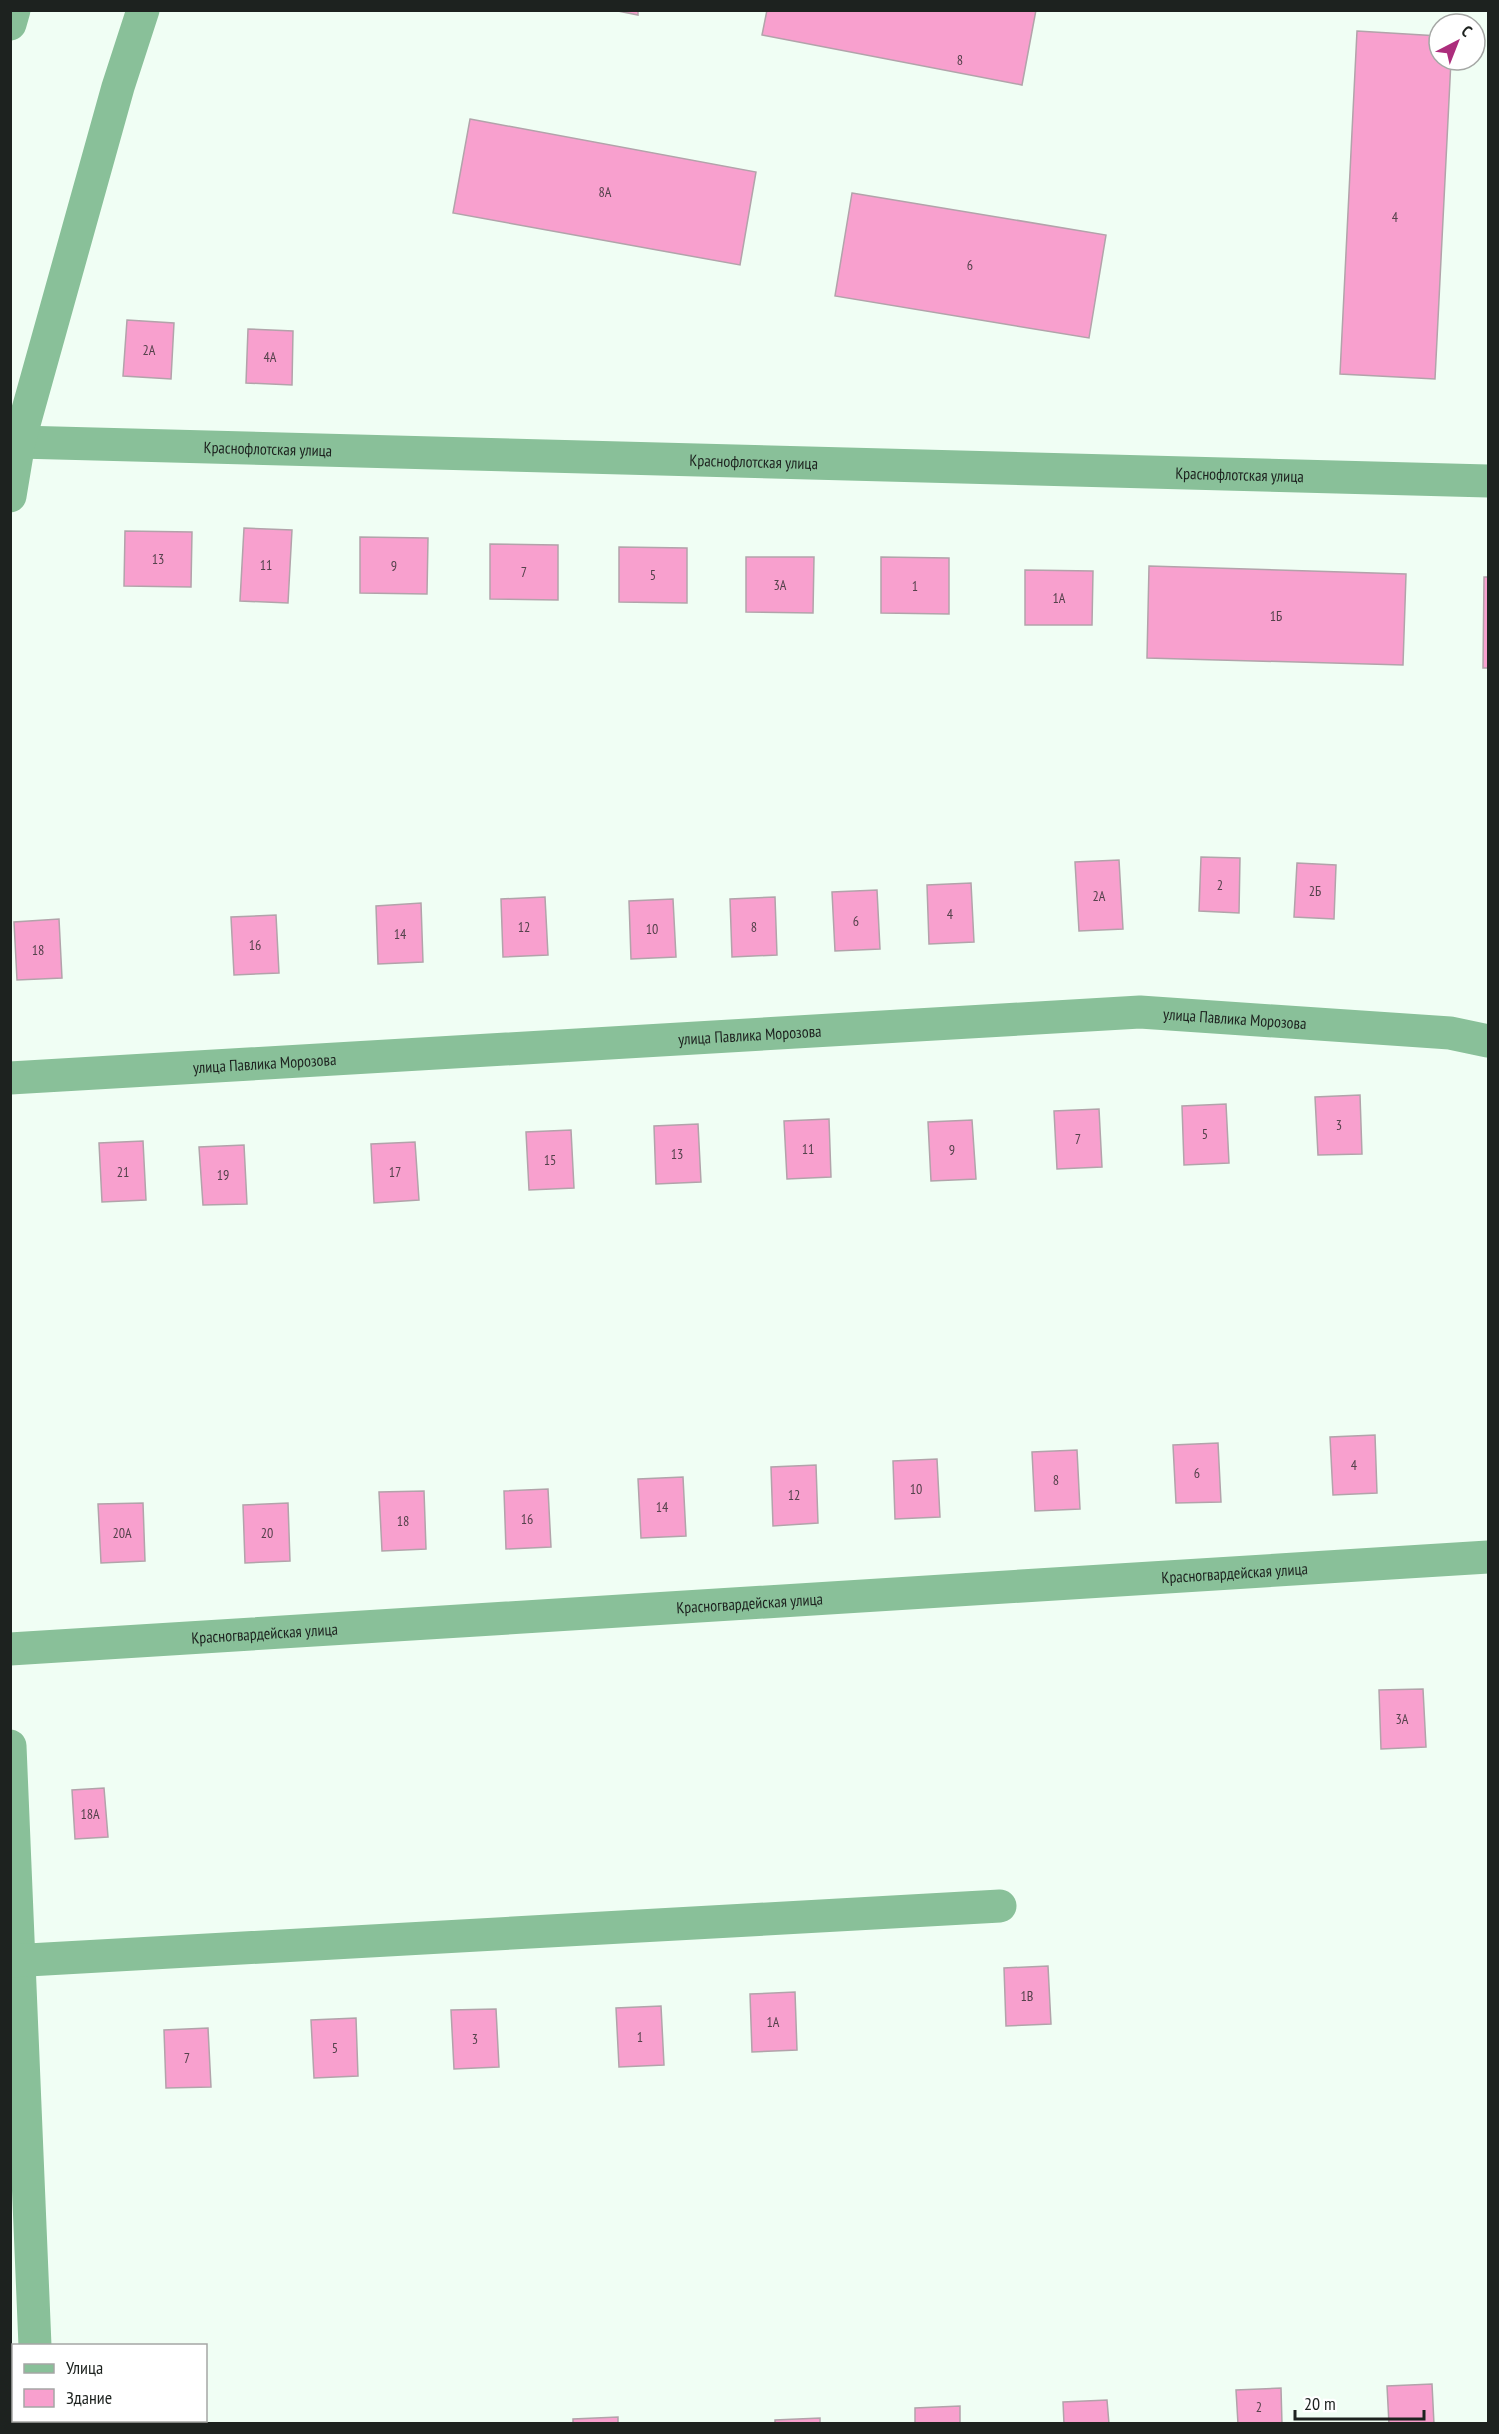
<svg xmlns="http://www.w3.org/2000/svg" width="1499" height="2434" viewBox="0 0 1499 2434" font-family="'PT Sans Narrow',sans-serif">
  <rect width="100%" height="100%" fill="#f0fef4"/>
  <g fill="#f8a0ce" stroke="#b2a3aa" stroke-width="1.5">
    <path d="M 613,10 L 638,10 L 638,15 Z"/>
    <path d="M 767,10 L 1036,10 L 1022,85 L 762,35 Z"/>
    <path d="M 1357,31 L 1439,36 L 1439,60 L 1451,60 L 1435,379 L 1340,374 Z"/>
    <path d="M 470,119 L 756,172 L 740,265 L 453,213 Z"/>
    <path d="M 852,193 L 1106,235 L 1089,338 L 835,296 Z"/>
    <path d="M 127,320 L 174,323 L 171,379 L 123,376 Z"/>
    <path d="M 248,329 L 293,331 L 292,385 L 246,383 Z"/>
    <path d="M 244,528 L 292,530 L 288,603 L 240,601 Z"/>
    <path d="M 125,531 L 192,532 L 191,587 L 124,586 Z"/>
    <path d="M 360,537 L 428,538 L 427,594 L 360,593 Z"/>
    <path d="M 490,544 L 558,545 L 558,600 L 490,599 Z"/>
    <path d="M 619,547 L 687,548 L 687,603 L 619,602 Z"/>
    <path d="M 746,557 L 814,557 L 813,613 L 746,612 Z"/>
    <path d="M 881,557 L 949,558 L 949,614 L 881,613 Z"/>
    <path d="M 1149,566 L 1406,574 L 1403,665 L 1147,658 Z"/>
    <path d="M 1025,570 L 1093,571 L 1092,625 L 1025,625 Z"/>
    <path d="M 1484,577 L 1488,577 L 1488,668 L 1483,668 Z"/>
    <path d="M 1201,857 L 1240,858 L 1239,913 L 1199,911 Z"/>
    <path d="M 1119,860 L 1123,929 L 1079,931 L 1075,862 Z"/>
    <path d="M 1297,863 L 1336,865 L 1334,919 L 1294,917 Z"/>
    <path d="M 971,883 L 974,942 L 929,944 L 927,885 Z"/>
    <path d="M 877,890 L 880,949 L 835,951 L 832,892 Z"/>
    <path d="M 545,897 L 548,955 L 503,957 L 501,899 Z"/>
    <path d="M 775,897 L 777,955 L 732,957 L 730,899 Z"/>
    <path d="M 673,899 L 676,957 L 631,959 L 629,901 Z"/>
    <path d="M 421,903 L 423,962 L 378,964 L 376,906 Z"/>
    <path d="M 276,915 L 279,973 L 234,975 L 231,917 Z"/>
    <path d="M 59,919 L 62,978 L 17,980 L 14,922 Z"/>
    <path d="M 1360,1095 L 1362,1154 L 1318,1155 L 1315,1097 Z"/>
    <path d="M 1226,1104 L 1229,1163 L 1184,1165 L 1182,1106 Z"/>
    <path d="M 1099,1109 L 1102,1167 L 1057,1169 L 1054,1111 Z"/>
    <path d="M 829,1119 L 831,1177 L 787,1179 L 784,1121 Z"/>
    <path d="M 972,1120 L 976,1179 L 931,1181 L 928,1122 Z"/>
    <path d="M 698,1124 L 701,1182 L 656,1184 L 654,1126 Z"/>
    <path d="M 571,1130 L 574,1188 L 529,1190 L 526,1132 Z"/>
    <path d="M 143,1141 L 146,1200 L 102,1202 L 99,1143 Z"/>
    <path d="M 415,1142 L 419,1200 L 374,1203 L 371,1144 Z"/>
    <path d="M 244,1145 L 247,1204 L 203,1205 L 199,1147 Z"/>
    <path d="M 1375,1435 L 1377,1493 L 1333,1495 L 1330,1437 Z"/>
    <path d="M 1218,1443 L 1221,1502 L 1176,1503 L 1173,1445 Z"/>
    <path d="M 1077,1450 L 1080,1509 L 1035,1511 L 1032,1452 Z"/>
    <path d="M 937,1459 L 940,1517 L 895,1519 L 893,1461 Z"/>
    <path d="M 816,1465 L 818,1523 L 773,1526 L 771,1467 Z"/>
    <path d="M 683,1477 L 686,1536 L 641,1538 L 638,1479 Z"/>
    <path d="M 548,1489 L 551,1547 L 506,1549 L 504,1491 Z"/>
    <path d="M 424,1491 L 426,1549 L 382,1551 L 379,1492 Z"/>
    <path d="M 143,1503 L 145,1561 L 101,1563 L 98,1504 Z"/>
    <path d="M 288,1503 L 290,1561 L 245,1563 L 243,1505 Z"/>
    <path d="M 1423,1689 L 1426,1747 L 1381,1749 L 1379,1690 Z"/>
    <path d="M 104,1788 L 108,1837 L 75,1839 L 72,1790 Z"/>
    <path d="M 1048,1966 L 1051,2024 L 1006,2026 L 1004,1968 Z"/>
    <path d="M 795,1992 L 797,2050 L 752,2052 L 750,1994 Z"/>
    <path d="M 661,2006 L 664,2065 L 619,2067 L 616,2008 Z"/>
    <path d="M 496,2009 L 499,2067 L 454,2069 L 451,2010 Z"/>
    <path d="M 356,2018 L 358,2076 L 314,2078 L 311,2020 Z"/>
    <path d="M 208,2028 L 211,2087 L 166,2088 L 164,2030 Z"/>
    <path d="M 1432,2384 L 1434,2424 L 1389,2424 L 1387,2386 Z"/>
    <path d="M 1281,2388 L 1282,2424 L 1238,2424 L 1236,2390 Z"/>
    <path d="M 1107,2400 L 1109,2424 L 1064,2424 L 1063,2402 Z"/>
    <path d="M 960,2406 L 960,2424 L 915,2424 L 915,2408 Z"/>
    <path d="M 618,2417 L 618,2424 L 573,2424 L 573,2419 Z"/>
    <path d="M 820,2418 L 820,2424 L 775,2424 L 775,2420 Z"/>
  </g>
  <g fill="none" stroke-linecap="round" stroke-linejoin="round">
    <g stroke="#89c099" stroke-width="33">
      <path d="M 10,24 L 14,10"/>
      <path id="s1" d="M 19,442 L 1488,481"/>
      <path d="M 10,496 L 19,442 L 118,87 L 143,10"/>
      <path id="s2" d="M 10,1078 L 1140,1012 L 1450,1033 L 1488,1041"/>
      <path id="s3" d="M 10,1649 L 1488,1557"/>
      <path d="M 10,1746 L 35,2346"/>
      <path d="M 10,1961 L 1000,1906"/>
      <path d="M 38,2420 L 38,2424"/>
    </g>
  </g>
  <g text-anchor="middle" stroke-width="5" stroke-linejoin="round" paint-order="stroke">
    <g font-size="14" fill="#54424b">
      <text x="960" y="65">8</text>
      <text x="605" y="197">8А</text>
      <text x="1395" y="222">4</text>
      <text x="970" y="270">6</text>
      <text x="149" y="355">2А</text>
      <text x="270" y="362">4А</text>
      <text x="158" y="564">13</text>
      <text x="266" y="570">11</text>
      <text x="394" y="571">9</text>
      <text x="524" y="577">7</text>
      <text x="653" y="580">5</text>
      <text x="780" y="590">3А</text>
      <text x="915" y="591">1</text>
      <text x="1059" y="603">1А</text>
      <text x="1276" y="621">1Б</text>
      <text x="1220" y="890">2</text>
      <text x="1315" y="896">2Б</text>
      <text x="1099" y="901">2А</text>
      <text x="950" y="919">4</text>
      <text x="856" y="926">6</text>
      <text x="524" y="932">12</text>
      <text x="754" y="932">8</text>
      <text x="652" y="934">10</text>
      <text x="400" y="939">14</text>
      <text x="255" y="950">16</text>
      <text x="38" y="955">18</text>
      <text x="1339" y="1130">3</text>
      <text x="1205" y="1139">5</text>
      <text x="1078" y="1144">7</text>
      <text x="808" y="1154">11</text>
      <text x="952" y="1155">9</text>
      <text x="677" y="1159">13</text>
      <text x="550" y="1165">15</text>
      <text x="123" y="1177">21</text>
      <text x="395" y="1177">17</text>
      <text x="223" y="1180">19</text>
      <text x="1354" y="1470">4</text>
      <text x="1197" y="1478">6</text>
      <text x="1056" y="1485">8</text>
      <text x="916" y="1494">10</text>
      <text x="794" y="1500">12</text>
      <text x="662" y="1512">14</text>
      <text x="527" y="1524">16</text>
      <text x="403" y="1526">18</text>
      <text x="122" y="1538">20А</text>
      <text x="267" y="1538">20</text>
      <text x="1402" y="1724">3А</text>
      <text x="90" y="1819">18А</text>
      <text x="1027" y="2001">1В</text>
      <text x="773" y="2027">1А</text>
      <text x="640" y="2042">1</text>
      <text x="475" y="2044">3</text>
      <text x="335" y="2053">5</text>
      <text x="187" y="2063">7</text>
      <text x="1259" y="2412">2</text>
    </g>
    <g font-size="16" fill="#1d221f" stroke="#fff">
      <text dy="6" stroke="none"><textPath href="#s1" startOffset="249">Краснофлотская улица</textPath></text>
      <text dy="6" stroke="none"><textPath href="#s1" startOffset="735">Краснофлотская улица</textPath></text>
      <text dy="6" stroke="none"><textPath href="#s1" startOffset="1221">Краснофлотская улица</textPath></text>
      <text dy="6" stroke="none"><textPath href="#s2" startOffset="1227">улица Павлика Морозова</textPath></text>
      <text dy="6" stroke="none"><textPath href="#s2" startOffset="741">улица Павлика Морозова</textPath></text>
      <text dy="6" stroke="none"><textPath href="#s2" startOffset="255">улица Павлика Морозова</textPath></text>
      <text dy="6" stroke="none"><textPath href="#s3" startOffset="1227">Красногвардейская улица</textPath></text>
      <text dy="6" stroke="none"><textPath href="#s3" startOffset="741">Красногвардейская улица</textPath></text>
      <text dy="6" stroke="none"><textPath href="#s3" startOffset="255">Красногвардейская улица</textPath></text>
    </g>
  </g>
  <rect width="1499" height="2434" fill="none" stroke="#1d221f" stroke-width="24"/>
  <rect x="12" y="2344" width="195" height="78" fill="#ffffff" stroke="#a5a7a5" stroke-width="1.5"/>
  <rect x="24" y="2364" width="30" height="9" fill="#89c099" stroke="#a5a7a5" stroke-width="1.5"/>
  <text x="66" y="2374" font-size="18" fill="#1d221f">Улица</text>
  <rect x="24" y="2389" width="30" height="18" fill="#f8a0ce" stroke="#a5a7a5" stroke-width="1.5"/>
  <text x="66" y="2404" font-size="18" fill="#1d221f">Здание</text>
  <g transform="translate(1457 42) rotate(42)"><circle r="28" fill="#ffffff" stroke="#a5a7a5" stroke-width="1.5"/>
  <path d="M0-4.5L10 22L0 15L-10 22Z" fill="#ac2d7c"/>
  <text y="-9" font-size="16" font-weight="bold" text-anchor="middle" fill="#1d221f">С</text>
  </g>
  <path d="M1295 2410v9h129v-9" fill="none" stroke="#1d221f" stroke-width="3"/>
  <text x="1304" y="2410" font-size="18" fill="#1d221f" stroke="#ffffff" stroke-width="4.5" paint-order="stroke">20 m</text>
</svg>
